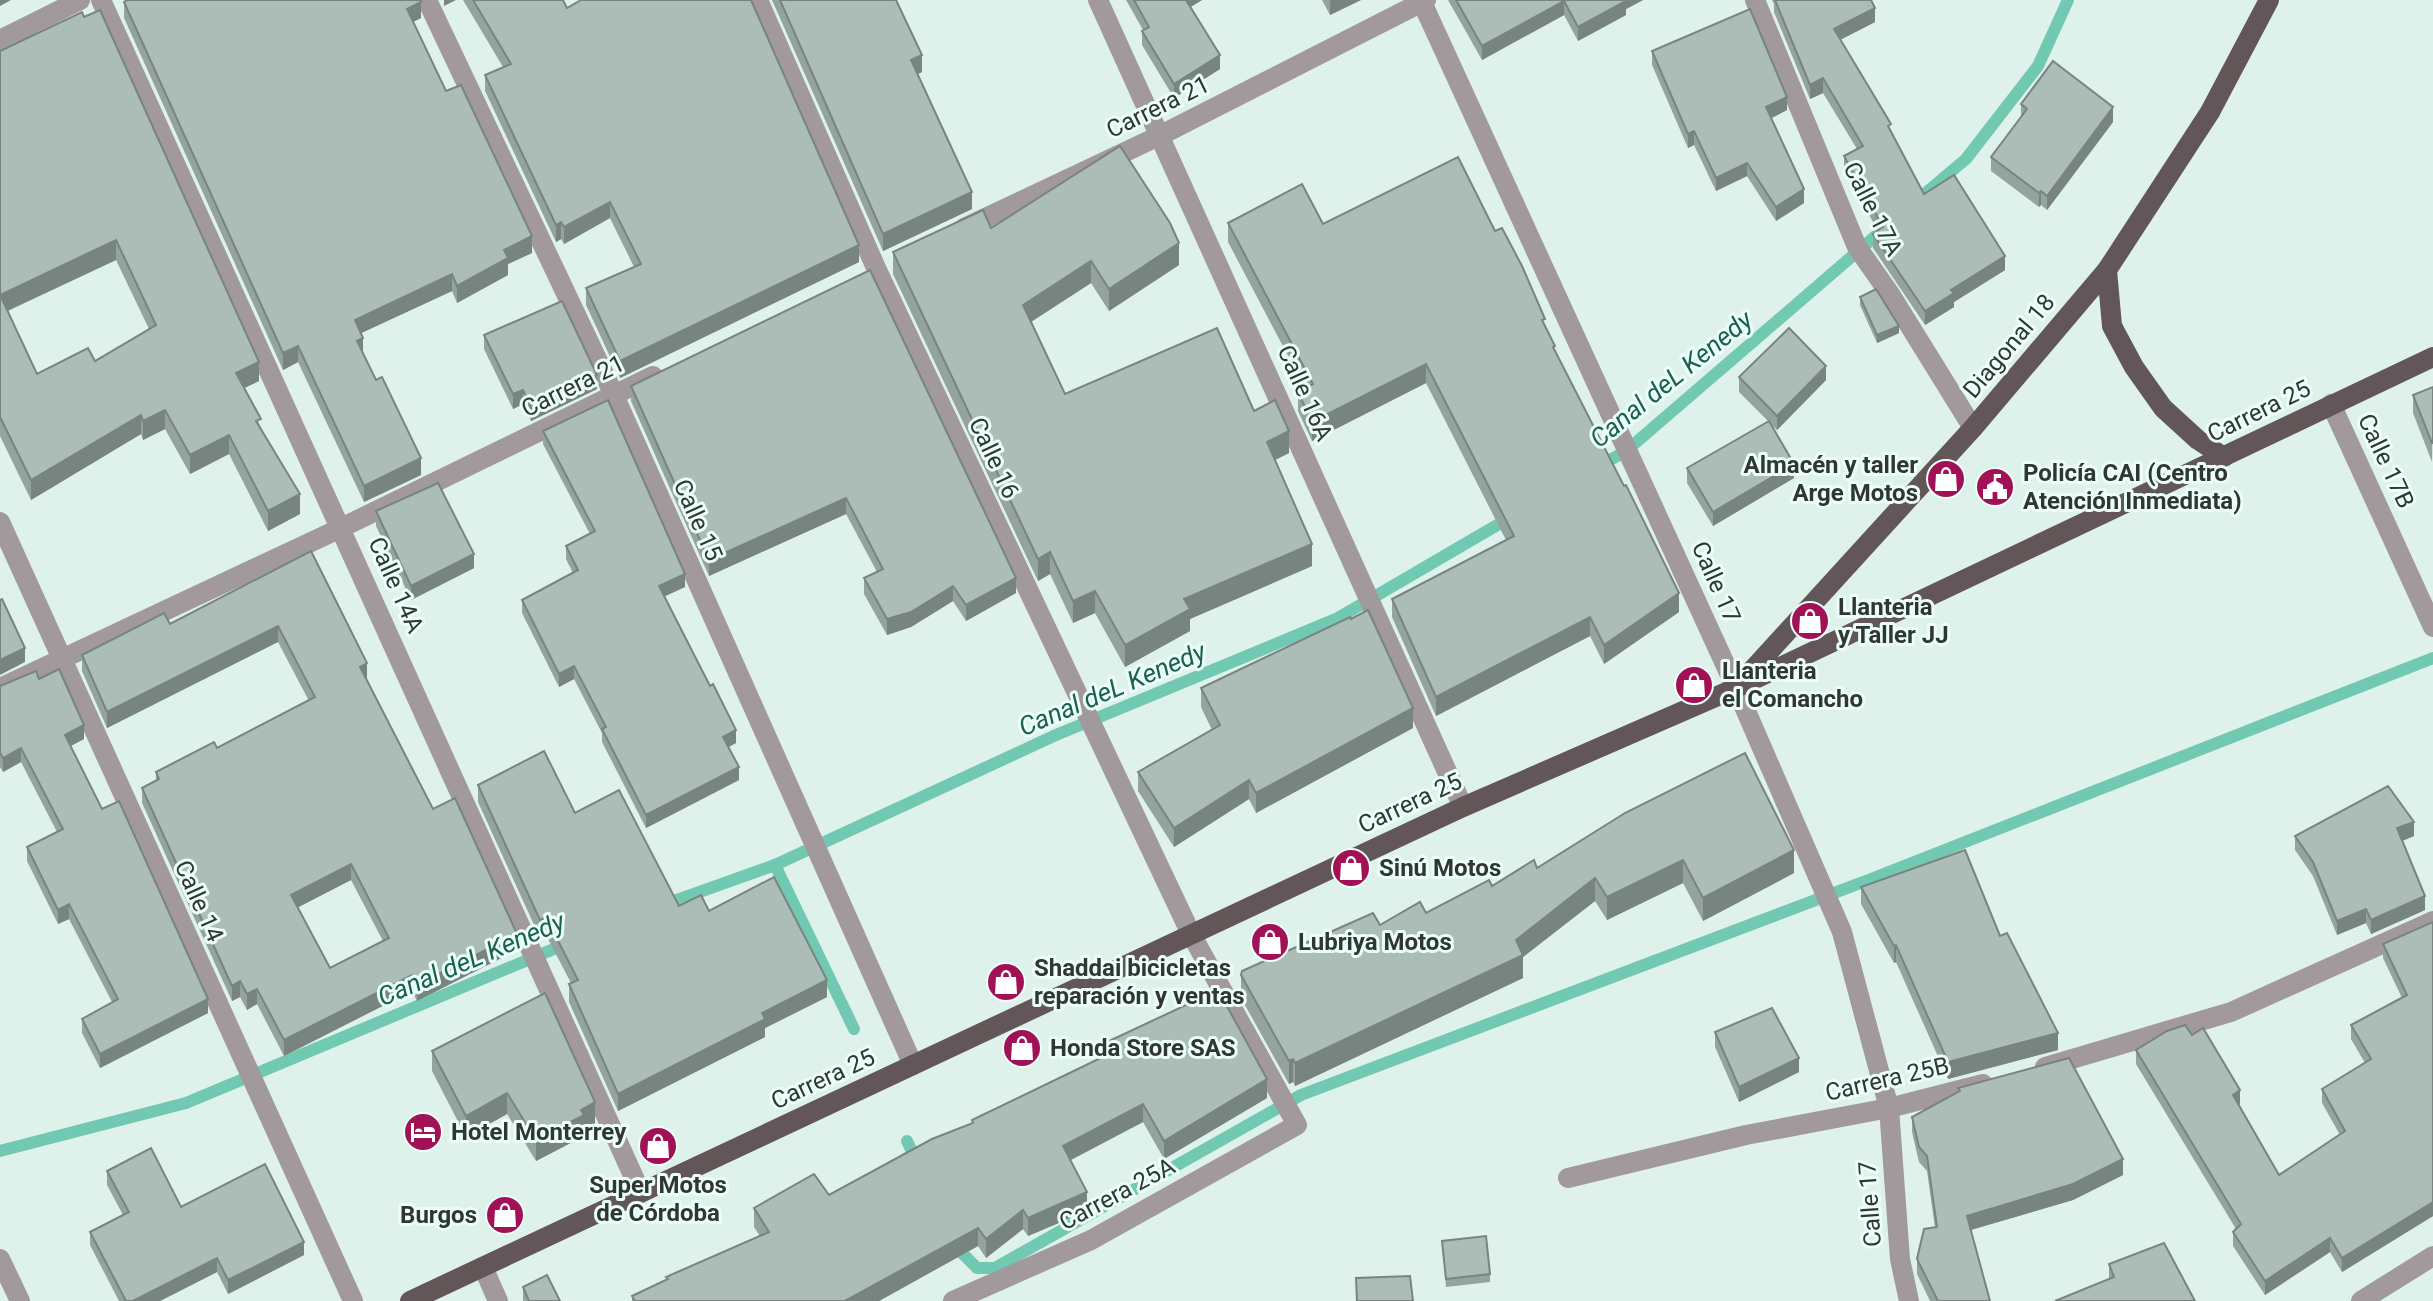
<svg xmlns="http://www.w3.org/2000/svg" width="2433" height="1301" viewBox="0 0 2433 1301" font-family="Roboto,sans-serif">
  <rect width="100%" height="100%" fill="#dff1eb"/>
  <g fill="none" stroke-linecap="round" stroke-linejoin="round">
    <g stroke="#72c9b2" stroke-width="12">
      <path d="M 1915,202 L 1966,159 L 2038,66 L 2068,0"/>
      <path d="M 1596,468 L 1626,451 L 1886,227"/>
      <path d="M 775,865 L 854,1029"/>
      <path d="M 663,905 L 775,865 L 1056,735 L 1338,618 L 1511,517"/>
      <path d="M 907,1141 L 918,1164"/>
      <path d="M 0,1151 L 186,1103 L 568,943"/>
      <path d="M 956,1242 L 962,1253 L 977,1268 L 995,1268 L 1301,1095 L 1871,879 L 2433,658"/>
    </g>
    <g stroke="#a1999b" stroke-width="20">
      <path d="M 101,0 L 641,1193"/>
      <path d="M 427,0 L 614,395 L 913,1065"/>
      <path d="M 758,0 L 876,268 L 1191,934 L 1297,1125 L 1091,1240 L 953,1301"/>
      <path d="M 1098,0 L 1463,807"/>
      <path d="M 1421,0 L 1736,688 L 1842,932 L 1889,1108 L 1900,1259 L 1909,1301"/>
      <path d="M 1755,0 L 1857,247 L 1890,294 L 1973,428"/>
      <path d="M 0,40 L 80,0"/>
      <path d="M 964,228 L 1161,135 L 1426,0"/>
      <path d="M 2331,404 L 2433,627"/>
      <path d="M 0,522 L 353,1301"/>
      <path d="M 0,688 L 341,528 L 653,376"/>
      <path d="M 2045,1067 L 2231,1012 L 2433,921"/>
      <path d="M 1568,1178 L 1746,1135 L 1889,1108 L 1983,1084"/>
      <path d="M 0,1259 L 20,1301"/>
      <path d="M 483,1267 L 498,1301"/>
      <path d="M 2361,1301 L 2433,1256"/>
    </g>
    <g stroke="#625659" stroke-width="20">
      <path d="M 2107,270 L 2112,326 L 2134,367 L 2163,408 L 2198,440 L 2224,457"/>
      <path d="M 1744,679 L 1973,428 L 2107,270 L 2210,112 L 2269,0"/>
      <path d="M 410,1301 L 1463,807 L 1736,688 L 2433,357"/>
    </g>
  </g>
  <g fill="#94a39d" fill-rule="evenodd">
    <path d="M 463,0 L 563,0 L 567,8 L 859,262 L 620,378 L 586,305 L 586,288 L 634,267 L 610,218 L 564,244 L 561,239 L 556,242 L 485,91 L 485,75 L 503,67 Z"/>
    <path d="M 772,0 L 896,0 L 922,72 L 917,74 L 972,209 L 883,251 Z"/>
    <path d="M 1126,0 L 1202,0 L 1190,7 L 1220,69 L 1174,98 L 1142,45 L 1142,31 L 1143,30 Z"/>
    <path d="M 1322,0 L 1361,0 L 1330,15 Z"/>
    <path d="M 1448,0 L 1643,0 L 1626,9 L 1626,15 L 1578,41 L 1564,15 L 1482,60 Z"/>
    <path d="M 1772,0 L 1871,0 L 1875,22 L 1840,40 L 1924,194 L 2005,270 L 1954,302 L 1954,307 L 1925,325 L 1873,248 L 1873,234 L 1878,231 L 1844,170 L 1844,156 L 1857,149 L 1823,93 L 1810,99 L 1774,12 L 1774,4 Z"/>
    <path d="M 124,2 L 421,18 L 413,22 L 446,91 L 532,253 L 508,264 L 508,275 L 457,303 L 452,291 L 361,333 L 363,354 L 421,475 L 364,502 L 298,362 L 283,370 L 124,18 Z"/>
    <path d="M 0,51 L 259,381 L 244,388 L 261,428 L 300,514 L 268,531 L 229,454 L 190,474 L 165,429 L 143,440 L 141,434 L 31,500 L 0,436 ZM 116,260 L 149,329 L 95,361 L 37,374 L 8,311 Z"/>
    <path d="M 1652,51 L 1787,110 L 1771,118 L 1804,203 L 1776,221 L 1747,176 L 1716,191 L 1694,145 L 1688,148 L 1652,65 Z"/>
    <path d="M 2021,104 L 2113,122 L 2047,210 L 2041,205 L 2039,207 L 1991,171 L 1991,157 L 2021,118 Z"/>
    <path d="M 1228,223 L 1323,224 L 1495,231 L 1545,325 L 1555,352 L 1679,612 L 1604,664 L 1590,636 L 1436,716 L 1392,617 L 1392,599 L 1506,540 L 1426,383 L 1312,441 L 1298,411 L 1298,392 L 1305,388 L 1228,242 Z"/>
    <path d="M 991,228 L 1179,265 L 1109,311 L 1091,283 L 1031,322 L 1065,394 L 1254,411 L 1289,453 L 1275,460 L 1312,566 L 1190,619 L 1190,631 L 1125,667 L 1095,613 L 1073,623 L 1050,574 L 1038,581 L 893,274 L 893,252 Z"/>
    <path d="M 870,270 L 1016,593 L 966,621 L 953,601 L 911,627 L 887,635 L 864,594 L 864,578 L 877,572 L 846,514 L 709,576 L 631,401 L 631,386 Z"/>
    <path d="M 1860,297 L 1899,333 L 1877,343 L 1860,305 Z"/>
    <path d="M 484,335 L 597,389 L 531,421 L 523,404 L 513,409 L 484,349 Z"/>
    <path d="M 1739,377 L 1826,380 L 1777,430 L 1770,423 L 1794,478 L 1713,526 L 1687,483 L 1687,468 L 1769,422 L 1739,392 Z"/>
    <path d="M 2433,387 L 2432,462 L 2413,413 L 2413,395 Z"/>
    <path d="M 543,431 L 685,587 L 664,596 L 736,743 L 728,747 L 739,780 L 646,828 L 602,742 L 602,733 L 574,679 L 559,687 L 522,613 L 522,600 L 573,573 L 566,559 L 566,546 L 590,534 L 543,444 Z"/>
    <path d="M 376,511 L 474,568 L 411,600 L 376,526 Z"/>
    <path d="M 311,551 L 367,679 L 433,809 L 517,950 L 417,1001 L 412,991 L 284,1056 L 257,1004 L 247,1010 L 240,997 L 232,1001 L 142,803 L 142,788 L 156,781 L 156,772 L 217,748 L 309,701 L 278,642 L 107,728 L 82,671 L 82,655 L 170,624 ZM 351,880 L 383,941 L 330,968 L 298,907 Z"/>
    <path d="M 39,679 L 84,739 L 70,746 L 208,1013 L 100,1068 L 82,1033 L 82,1019 L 112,1002 L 69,919 L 58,924 L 27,861 L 27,847 L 57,832 L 21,762 L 3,772 L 0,767 L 0,686 Z"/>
    <path d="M 1201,688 L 1413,728 L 1256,813 L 1249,799 L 1174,847 L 1138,791 L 1138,772 L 1212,730 L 1201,707 Z"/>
    <path d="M 478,785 L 575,813 L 679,906 L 709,911 L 827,997 L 765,1028 L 765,1037 L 618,1111 L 569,1002 L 569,984 L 571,983 L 546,935 L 540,938 L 478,802 Z"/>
    <path d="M 1625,813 L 1794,873 L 1703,921 L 1683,883 L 1607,920 L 1595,901 L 1523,957 L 1523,978 L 1295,1086 L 1293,1082 L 1289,1084 L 1241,998 L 1241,975 L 1380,925 L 1426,913 L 1537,868 Z"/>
    <path d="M 2295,836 L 2414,836 L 2402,841 L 2425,910 L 2371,934 L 2366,923 L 2337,935 L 2313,876 L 2295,850 Z"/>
    <path d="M 1861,887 L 2000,936 L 2058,1050 L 1948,1079 L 1896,962 L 1894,963 L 1861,904 Z"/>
    <path d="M 2433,922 L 2433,1216 L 2342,1272 L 2330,1252 L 2265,1295 L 2233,1246 L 2233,1232 L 2236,1229 L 2136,1064 L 2136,1050 L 2240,1104 L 2239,1105 L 2279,1175 L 2340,1135 L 2322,1103 L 2322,1089 L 2365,1063 L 2351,1039 L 2351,1025 L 2402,998 L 2383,958 L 2383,944 Z"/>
    <path d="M 1715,1032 L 1799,1072 L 1739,1102 L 1715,1047 Z"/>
    <path d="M 1107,1042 L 1267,1098 L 1164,1159 L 1143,1122 L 1071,1160 L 1087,1211 L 1028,1236 L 1023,1229 L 986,1258 L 978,1246 L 879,1301 L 632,1301 L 632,1296 L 666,1280 L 666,1277 L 760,1236 L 754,1227 L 754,1208 L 829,1195 L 972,1123 L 972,1120 L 1107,1055 Z"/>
    <path d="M 432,1051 L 595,1123 L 584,1129 L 584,1136 L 536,1161 L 507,1114 L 466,1137 L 432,1071 Z"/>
    <path d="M 1958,1088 L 2123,1175 L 2073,1200 L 1971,1230 L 1990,1301 L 1930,1301 L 1917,1274 L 1917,1259 L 1935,1228 L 1927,1171 L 1919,1162 L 1912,1132 L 1912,1117 L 1958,1092 Z"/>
    <path d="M 107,1171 L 181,1207 L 304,1255 L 228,1294 L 217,1272 L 160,1301 L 119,1301 L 90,1245 L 90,1232 L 123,1215 L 107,1185 Z"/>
    <path d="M 1442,1241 L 1490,1274 L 1490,1282 L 1446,1287 Z"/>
    <path d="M 2109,1264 L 2195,1301 L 2109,1279 Z"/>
    <path d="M 523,1287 L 560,1301 L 523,1301 Z"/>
  </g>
  <g fill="#788480">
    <path d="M 0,0 L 11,0 L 0,6 Z"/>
    <path d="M 444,0 L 456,0 L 444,6 Z"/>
    <path d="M 1184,0 L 1202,0 L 1184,11 Z"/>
    <path d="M 1332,0 L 1361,0 L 1330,15 L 1330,1 Z"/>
    <path d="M 1624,0 L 1643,0 L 1626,9 L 1626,15 L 1578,41 L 1578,27 Z"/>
    <path d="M 1564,1 L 1564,15 L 1482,60 L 1482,46 Z"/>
    <path d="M 421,2 L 421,18 L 407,25 L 407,9 Z"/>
    <path d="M 1875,8 L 1875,22 L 1834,43 L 1834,29 Z"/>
    <path d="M 922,55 L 922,72 L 911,77 L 911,60 Z"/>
    <path d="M 1220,55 L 1220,69 L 1174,98 L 1174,84 Z"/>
    <path d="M 1823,78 L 1823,93 L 1810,99 L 1810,85 Z"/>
    <path d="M 1787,97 L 1787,110 L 1766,121 L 1766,107 Z"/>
    <path d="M 2113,107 L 2113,122 L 2047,210 L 2047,196 Z"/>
    <path d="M 1694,131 L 1694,145 L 1688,148 L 1688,134 Z"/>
    <path d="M 1747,163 L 1747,176 L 1716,191 L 1716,178 Z"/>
    <path d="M 1804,189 L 1804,203 L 1776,221 L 1776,207 Z"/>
    <path d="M 2041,191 L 2041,205 L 2039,207 L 2039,193 Z"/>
    <path d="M 972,192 L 972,209 L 883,251 L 883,234 Z"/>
    <path d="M 610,202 L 610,218 L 564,244 L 564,227 Z"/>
    <path d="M 561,222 L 561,239 L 556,242 L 556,225 Z"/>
    <path d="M 532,236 L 532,253 L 508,264 L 508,275 L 457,303 L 457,286 L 504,250 Z"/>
    <path d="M 116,240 L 116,260 L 0,314 L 0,295 Z"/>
    <path d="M 1179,243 L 1179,265 L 1109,311 L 1109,289 Z"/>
    <path d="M 859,245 L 859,262 L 620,378 L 620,361 Z"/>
    <path d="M 2005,256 L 2005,270 L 1954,302 L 1954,307 L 1925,325 L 1925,311 L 1951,290 Z"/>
    <path d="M 1091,261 L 1091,283 L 1023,327 L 1023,305 Z"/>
    <path d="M 452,274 L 452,291 L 355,336 L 355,320 Z"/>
    <path d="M 1899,326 L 1899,333 L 1877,343 L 1877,335 Z"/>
    <path d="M 363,338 L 363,355 L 357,341 Z"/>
    <path d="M 298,346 L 298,362 L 283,370 L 283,353 Z"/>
    <path d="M 259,362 L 259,381 L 236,392 L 236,373 Z"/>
    <path d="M 1426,364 L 1426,383 L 1312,441 L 1312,422 Z"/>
    <path d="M 1826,366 L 1826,380 L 1777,430 L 1777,416 Z"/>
    <path d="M 597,375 L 597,389 L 531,421 L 531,407 Z"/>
    <path d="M 523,390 L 523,404 L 513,409 L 513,394 Z"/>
    <path d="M 165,410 L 165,429 L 143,440 L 143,421 Z"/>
    <path d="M 141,415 L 141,434 L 31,500 L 31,480 Z"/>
    <path d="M 1289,431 L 1289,453 L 1267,464 L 1267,442 Z"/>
    <path d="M 229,435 L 229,454 L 190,474 L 190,455 Z"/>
    <path d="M 421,458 L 421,475 L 364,502 L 364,486 Z"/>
    <path d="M 1794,464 L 1794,478 L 1713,526 L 1713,512 Z"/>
    <path d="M 300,494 L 300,514 L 268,531 L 268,511 Z"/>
    <path d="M 846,498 L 846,514 L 709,576 L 709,560 Z"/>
    <path d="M 1312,544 L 1312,566 L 1190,619 L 1190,631 L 1125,667 L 1125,645 L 1184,599 Z"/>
    <path d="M 1050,552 L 1050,574 L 1038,581 L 1038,559 Z"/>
    <path d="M 474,554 L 474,568 L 411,600 L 411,586 Z"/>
    <path d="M 685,574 L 685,587 L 659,599 L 659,586 Z"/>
    <path d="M 1016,578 L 1016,593 L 966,621 L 966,605 Z"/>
    <path d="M 953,586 L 953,601 L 911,627 L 887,635 L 887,619 Z"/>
    <path d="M 1095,591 L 1095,613 L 1073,623 L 1073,601 Z"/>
    <path d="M 1679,593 L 1679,612 L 1604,664 L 1604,645 Z"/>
    <path d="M 1590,617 L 1590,636 L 1436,716 L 1436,697 Z"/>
    <path d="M 278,626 L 278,642 L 107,728 L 107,712 Z"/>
    <path d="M 25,648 L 25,662 L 0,675 L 0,660 Z"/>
    <path d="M 367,663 L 367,679 L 360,682 L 360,667 Z"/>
    <path d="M 574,666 L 574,679 L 559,687 L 559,674 Z"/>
    <path d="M 1413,708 L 1413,728 L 1256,813 L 1256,793 Z"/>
    <path d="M 84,725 L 84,739 L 65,749 L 65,735 Z"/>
    <path d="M 736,730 L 736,743 L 723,750 L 723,737 Z"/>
    <path d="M 21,748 L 21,762 L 3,772 L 3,758 Z"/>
    <path d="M 739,767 L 739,780 L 646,828 L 646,815 Z"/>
    <path d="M 1249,780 L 1249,799 L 1174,847 L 1174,828 Z"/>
    <path d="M 2414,822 L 2414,836 L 2397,843 L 2397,828 Z"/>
    <path d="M 1794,850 L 1794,873 L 1703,921 L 1703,898 Z"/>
    <path d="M 1683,860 L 1683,883 L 1607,920 L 1607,897 Z"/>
    <path d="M 351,864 L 351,880 L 291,911 L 291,895 Z"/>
    <path d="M 1595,878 L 1595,901 L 1523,957 L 1523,978 L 1295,1086 L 1295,1063 L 1516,940 Z"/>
    <path d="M 2425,896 L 2425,910 L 2371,934 L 2371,920 Z"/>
    <path d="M 69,904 L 69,919 L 58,924 L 58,910 Z"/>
    <path d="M 2366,909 L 2366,923 L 2337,935 L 2337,921 Z"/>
    <path d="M 546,917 L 546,935 L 540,938 L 540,920 Z"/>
    <path d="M 517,934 L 517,950 L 417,1001 L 417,985 Z"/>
    <path d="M 1896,945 L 1896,962 L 1894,963 L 1894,946 Z"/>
    <path d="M 412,975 L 412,991 L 284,1056 L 284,1040 Z"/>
    <path d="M 827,980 L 827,997 L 765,1028 L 765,1037 L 618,1111 L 618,1094 L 762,1013 Z"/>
    <path d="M 240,981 L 240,997 L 232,1001 L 232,986 Z"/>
    <path d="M 257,989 L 257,1004 L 247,1010 L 247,994 Z"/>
    <path d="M 208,999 L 208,1013 L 100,1068 L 100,1054 Z"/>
    <path d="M 2058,1033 L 2058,1050 L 1948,1079 L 1948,1062 Z"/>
    <path d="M 1799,1058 L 1799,1072 L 1739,1102 L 1739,1087 Z"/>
    <path d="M 1293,1059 L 1293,1082 L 1289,1084 L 1289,1061 Z"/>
    <path d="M 1267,1079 L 1267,1098 L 1164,1159 L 1164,1141 Z"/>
    <path d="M 2240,1090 L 2240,1104 L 2233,1109 L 2233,1095 Z"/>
    <path d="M 507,1093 L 507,1114 L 466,1137 L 466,1116 Z"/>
    <path d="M 595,1102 L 595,1123 L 584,1129 L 584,1136 L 536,1161 L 536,1140 L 581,1110 Z"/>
    <path d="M 1143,1104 L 1143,1122 L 1063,1164 L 1063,1146 Z"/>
    <path d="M 2123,1159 L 2123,1175 L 2073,1200 L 1967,1231 L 1967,1216 Z"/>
    <path d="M 1087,1192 L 1087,1211 L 1028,1236 L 1028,1218 Z"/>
    <path d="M 2433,1202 L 2433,1216 L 2342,1272 L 2342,1258 Z"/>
    <path d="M 1023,1210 L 1023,1229 L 986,1258 L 986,1239 Z"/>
    <path d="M 978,1228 L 978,1246 L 879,1301 L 845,1301 Z"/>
    <path d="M 2330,1238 L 2330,1252 L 2265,1295 L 2265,1281 Z"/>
    <path d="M 304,1242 L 304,1255 L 228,1294 L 228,1280 Z"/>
    <path d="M 217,1258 L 217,1272 L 160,1301 L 133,1301 Z"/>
  </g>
  <g fill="#acbdb7" stroke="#788480" stroke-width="2" fill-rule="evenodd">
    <path d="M 127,0 L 421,0 L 421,2 L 407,9 L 446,91 L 461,85 L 532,236 L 504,250 L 508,258 L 457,286 L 452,274 L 355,320 L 363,338 L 357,341 L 376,380 L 382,377 L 421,458 L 364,486 L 298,346 L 283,353 L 124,2 Z"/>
    <path d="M 473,0 L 563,0 L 567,8 L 581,0 L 751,0 L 859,245 L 620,361 L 586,288 L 641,264 L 610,202 L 564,227 L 561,222 L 556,225 L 485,75 L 511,64 Z"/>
    <path d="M 780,0 L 896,0 L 922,55 L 911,60 L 972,192 L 883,234 Z"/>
    <path d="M 1134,0 L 1186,0 L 1220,55 L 1174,84 L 1142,31 L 1149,27 Z"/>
    <path d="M 1456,0 L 1626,0 L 1626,1 L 1578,27 L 1564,1 L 1482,46 Z"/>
    <path d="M 1775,0 L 1871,0 L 1875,8 L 1834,29 L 1891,124 L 1888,126 L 1924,194 L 1954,175 L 2005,256 L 1951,290 L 1954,293 L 1925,311 L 1873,234 L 1883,227 L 1844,156 L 1863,146 L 1823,78 L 1810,85 Z"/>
    <path d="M 1750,9 L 1787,97 L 1766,107 L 1804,189 L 1776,207 L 1747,163 L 1716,178 L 1694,131 L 1688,134 L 1652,51 Z"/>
    <path d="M 100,10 L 259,362 L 236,373 L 261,419 L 256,421 L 300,494 L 268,511 L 229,435 L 190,455 L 165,410 L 143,421 L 141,415 L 31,480 L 0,417 L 0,51 L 82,12 L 84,17 ZM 116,240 L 156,325 L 95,361 L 88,348 L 37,374 L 0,295 Z"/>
    <path d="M 2053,61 L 2113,107 L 2047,196 L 2041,191 L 2039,193 L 1991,157 L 2027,109 L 2021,104 Z"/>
    <path d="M 1120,146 L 1170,223 L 1179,243 L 1109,289 L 1091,261 L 1023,305 L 1065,394 L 1217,328 L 1254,411 L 1275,400 L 1289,431 L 1267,442 L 1312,544 L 1184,599 L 1190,609 L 1125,645 L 1095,591 L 1073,601 L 1050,552 L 1038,559 L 893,252 L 983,210 L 991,228 Z"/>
    <path d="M 1458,157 L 1495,231 L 1502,228 L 1522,266 L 1545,319 L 1542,320 L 1555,346 L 1553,347 L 1624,486 L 1626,485 L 1679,593 L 1604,645 L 1590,617 L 1436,697 L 1392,599 L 1514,536 L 1426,364 L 1312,422 L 1298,392 L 1313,384 L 1228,223 L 1302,184 L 1323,224 Z"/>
    <path d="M 870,270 L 1016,578 L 966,605 L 953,586 L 911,612 L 887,619 L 864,578 L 883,569 L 846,498 L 709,560 L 631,386 Z"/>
    <path d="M 1876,289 L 1899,326 L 1877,335 L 1860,297 Z"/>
    <path d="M 562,301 L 597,375 L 531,407 L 523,390 L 513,394 L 484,335 Z"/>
    <path d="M 1789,328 L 1826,366 L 1777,416 L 1739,377 Z"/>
    <path d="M 2433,387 L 2433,443 L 2432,443 L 2413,395 Z"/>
    <path d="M 608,400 L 685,574 L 659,586 L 710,686 L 713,684 L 736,730 L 723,737 L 739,767 L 646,815 L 602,729 L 606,727 L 574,666 L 559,674 L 522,600 L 578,570 L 566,546 L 595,531 L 543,431 Z"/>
    <path d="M 1769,421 L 1794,464 L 1713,512 L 1687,468 Z"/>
    <path d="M 438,483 L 474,554 L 411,586 L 376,511 Z"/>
    <path d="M 311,551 L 367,663 L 360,667 L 433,809 L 455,798 L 517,934 L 417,985 L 412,975 L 284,1040 L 257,989 L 247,994 L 240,981 L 232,986 L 142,788 L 159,779 L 156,772 L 214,742 L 217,748 L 315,697 L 278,626 L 107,712 L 82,655 L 164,613 L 170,624 ZM 351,864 L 389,938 L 330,968 L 291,895 Z"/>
    <path d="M 2,599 L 25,648 L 0,660 L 0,600 Z"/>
    <path d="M 1368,610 L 1413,708 L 1256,793 L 1249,780 L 1174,828 L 1138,772 L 1220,725 L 1201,688 L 1350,617 L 1351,619 Z"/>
    <path d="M 59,669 L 84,725 L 65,735 L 102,809 L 119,801 L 208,999 L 100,1054 L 82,1019 L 118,999 L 69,904 L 58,910 L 27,847 L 63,829 L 21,748 L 3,758 L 0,753 L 0,686 L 36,671 L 39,679 Z"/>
    <path d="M 544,751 L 575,813 L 619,790 L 679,906 L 701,895 L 709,911 L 774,877 L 827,980 L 762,1013 L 765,1019 L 618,1094 L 569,984 L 578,980 L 546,917 L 540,920 L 478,785 Z"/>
    <path d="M 1745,753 L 1794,850 L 1703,898 L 1683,860 L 1607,897 L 1595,878 L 1516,940 L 1523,955 L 1295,1063 L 1293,1059 L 1289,1061 L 1241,975 L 1242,971 L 1373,913 L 1380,925 L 1420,902 L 1426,913 L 1489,880 L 1492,886 L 1534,860 L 1537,868 L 1625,813 Z"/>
    <path d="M 2388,786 L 2414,822 L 2397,828 L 2425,896 L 2371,920 L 2366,909 L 2337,921 L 2313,862 L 2295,836 Z"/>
    <path d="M 1965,850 L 2000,936 L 2007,933 L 2058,1033 L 1948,1062 L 1896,945 L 1894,946 L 1861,887 Z"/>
    <path d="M 2433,922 L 2433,1202 L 2342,1258 L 2330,1238 L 2265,1281 L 2233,1232 L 2241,1224 L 2136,1050 L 2167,1031 L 2185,1025 L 2192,1035 L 2203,1028 L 2240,1090 L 2233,1095 L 2279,1175 L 2345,1131 L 2322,1089 L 2371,1059 L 2351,1025 L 2407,995 L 2383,944 Z"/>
    <path d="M 1218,990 L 1267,1079 L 1164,1141 L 1143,1104 L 1063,1146 L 1087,1192 L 1028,1218 L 1023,1210 L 986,1239 L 978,1228 L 845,1301 L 635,1301 L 632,1296 L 668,1279 L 666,1277 L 769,1232 L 754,1208 L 814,1174 L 829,1195 L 932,1139 L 973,1123 L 972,1120 L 1113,1052 L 1107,1042 Z"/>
    <path d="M 545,993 L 595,1102 L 581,1110 L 584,1115 L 536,1140 L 507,1093 L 466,1116 L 432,1051 Z"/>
    <path d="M 1772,1008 L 1799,1058 L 1739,1087 L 1715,1032 Z"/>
    <path d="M 2069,1058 L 2123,1159 L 2073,1184 L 1967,1216 L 1990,1301 L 1938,1301 L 1917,1259 L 1924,1229 L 1937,1227 L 1927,1156 L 1919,1147 L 1912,1117 L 1960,1091 L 1958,1088 Z"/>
    <path d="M 151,1148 L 181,1207 L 265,1164 L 304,1242 L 228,1280 L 217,1258 L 133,1301 L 126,1301 L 90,1232 L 129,1212 L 107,1171 Z"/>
    <path d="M 1486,1236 L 1490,1274 L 1446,1279 L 1442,1241 Z"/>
    <path d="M 2164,1243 L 2195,1301 L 2055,1301 L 2114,1277 L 2109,1264 Z"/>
    <path d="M 547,1275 L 560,1301 L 529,1301 L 523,1287 Z"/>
    <path d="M 1410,1276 L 1413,1301 L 1357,1301 L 1356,1278 Z"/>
  </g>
  <defs>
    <symbol id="shop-disc" viewBox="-11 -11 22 22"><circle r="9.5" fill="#a21156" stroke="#ecfef8"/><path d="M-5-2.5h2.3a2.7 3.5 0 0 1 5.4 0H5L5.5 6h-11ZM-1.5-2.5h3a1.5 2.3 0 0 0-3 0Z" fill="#fff"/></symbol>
    <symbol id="civic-disc" viewBox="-11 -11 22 22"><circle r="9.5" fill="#a21156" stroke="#ecfef8"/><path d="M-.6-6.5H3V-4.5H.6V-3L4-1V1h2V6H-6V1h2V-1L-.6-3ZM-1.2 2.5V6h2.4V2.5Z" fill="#fff"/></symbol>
    <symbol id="hotel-disc" viewBox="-11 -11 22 22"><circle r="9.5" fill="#a21156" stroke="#ecfef8"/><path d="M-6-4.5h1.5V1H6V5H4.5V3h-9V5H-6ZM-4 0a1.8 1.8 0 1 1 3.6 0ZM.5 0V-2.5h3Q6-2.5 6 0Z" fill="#fff"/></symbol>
  </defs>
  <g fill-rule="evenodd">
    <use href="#shop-disc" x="1924" y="457" width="44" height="44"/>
    <use href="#civic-disc" x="1973" y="465" width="44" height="44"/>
    <use href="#shop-disc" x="1788" y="599" width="44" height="44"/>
    <use href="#shop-disc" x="1672" y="663" width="44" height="44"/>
    <use href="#shop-disc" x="1329" y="846" width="44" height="44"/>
    <use href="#shop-disc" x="1248" y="920" width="44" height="44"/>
    <use href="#shop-disc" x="984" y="960" width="44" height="44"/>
    <use href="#shop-disc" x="1000" y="1026" width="44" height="44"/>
    <use href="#hotel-disc" x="401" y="1110" width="44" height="44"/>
    <use href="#shop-disc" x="636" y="1124" width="44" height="44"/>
    <use href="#shop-disc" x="483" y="1193" width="44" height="44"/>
  </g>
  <g text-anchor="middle" stroke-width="6" stroke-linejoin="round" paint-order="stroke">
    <g font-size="24" fill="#2f3633" stroke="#ecfef8">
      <text transform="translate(1158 107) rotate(-26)" y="8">Carrera 21</text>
      <text transform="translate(1873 209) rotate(63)" y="8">Calle 17A</text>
      <text transform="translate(2009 346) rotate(-50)" y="8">Diagonal 18</text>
      <text transform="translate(573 386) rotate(-26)" y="8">Carrera 21</text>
      <text transform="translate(1305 393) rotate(66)" y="8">Calle 16A</text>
      <text transform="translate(2259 411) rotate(-26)" y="8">Carrera 25</text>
      <text transform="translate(994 458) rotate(65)" y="8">Calle 16</text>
      <text transform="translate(2386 461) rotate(65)" y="8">Calle 17B</text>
      <text transform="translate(698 520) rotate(66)" y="8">Calle 15</text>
      <text transform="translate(1716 582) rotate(66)" y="8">Calle 17</text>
      <text transform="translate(396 585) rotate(66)" y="8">Calle 14A</text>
      <text transform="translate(1410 803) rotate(-25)" y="8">Carrera 25</text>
      <text transform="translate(199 901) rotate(66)" y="8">Calle 14</text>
      <text transform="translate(823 1079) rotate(-25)" y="8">Carrera 25</text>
      <text transform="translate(1887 1079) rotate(-13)" y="8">Carrera 25B</text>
      <text transform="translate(1117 1194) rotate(-28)" y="8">Carrera 25A</text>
      <text transform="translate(1870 1204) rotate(-94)" y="8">Calle 17</text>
    </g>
    <g font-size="24" font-weight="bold" fill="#2f3633" stroke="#ecfef8" text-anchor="start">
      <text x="1918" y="473" text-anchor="end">Almacén y taller<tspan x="1918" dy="28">Arge Motos</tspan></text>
      <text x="2023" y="481">Policía CAI (Centro<tspan x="2023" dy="28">Atención Inmediata)</tspan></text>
      <text x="1838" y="615">Llanteria<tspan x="1838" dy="28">y Taller JJ</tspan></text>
      <text x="1722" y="679">Llanteria<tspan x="1722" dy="28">el Comancho</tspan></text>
      <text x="1379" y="876">Sinú Motos</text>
      <text x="1298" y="950">Lubriya Motos</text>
      <text x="1034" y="976">Shaddai bicicletas<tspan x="1034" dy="28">reparación y ventas</tspan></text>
      <text x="1050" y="1056">Honda Store SAS</text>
      <text x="451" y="1140">Hotel Monterrey</text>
      <text x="658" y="1193" text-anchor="middle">Super Motos<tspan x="658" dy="28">de Córdoba</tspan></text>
      <text x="477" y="1223" text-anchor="end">Burgos</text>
    </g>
    <g font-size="26" font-style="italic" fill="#1a6050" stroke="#ecfef8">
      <text transform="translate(1671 379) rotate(-39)" y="9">Canal deL Kenedy</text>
      <text transform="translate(1112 689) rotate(-23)" y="9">Canal deL Kenedy</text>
      <text transform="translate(471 959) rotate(-23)" y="9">Canal deL Kenedy</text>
    </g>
  </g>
</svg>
